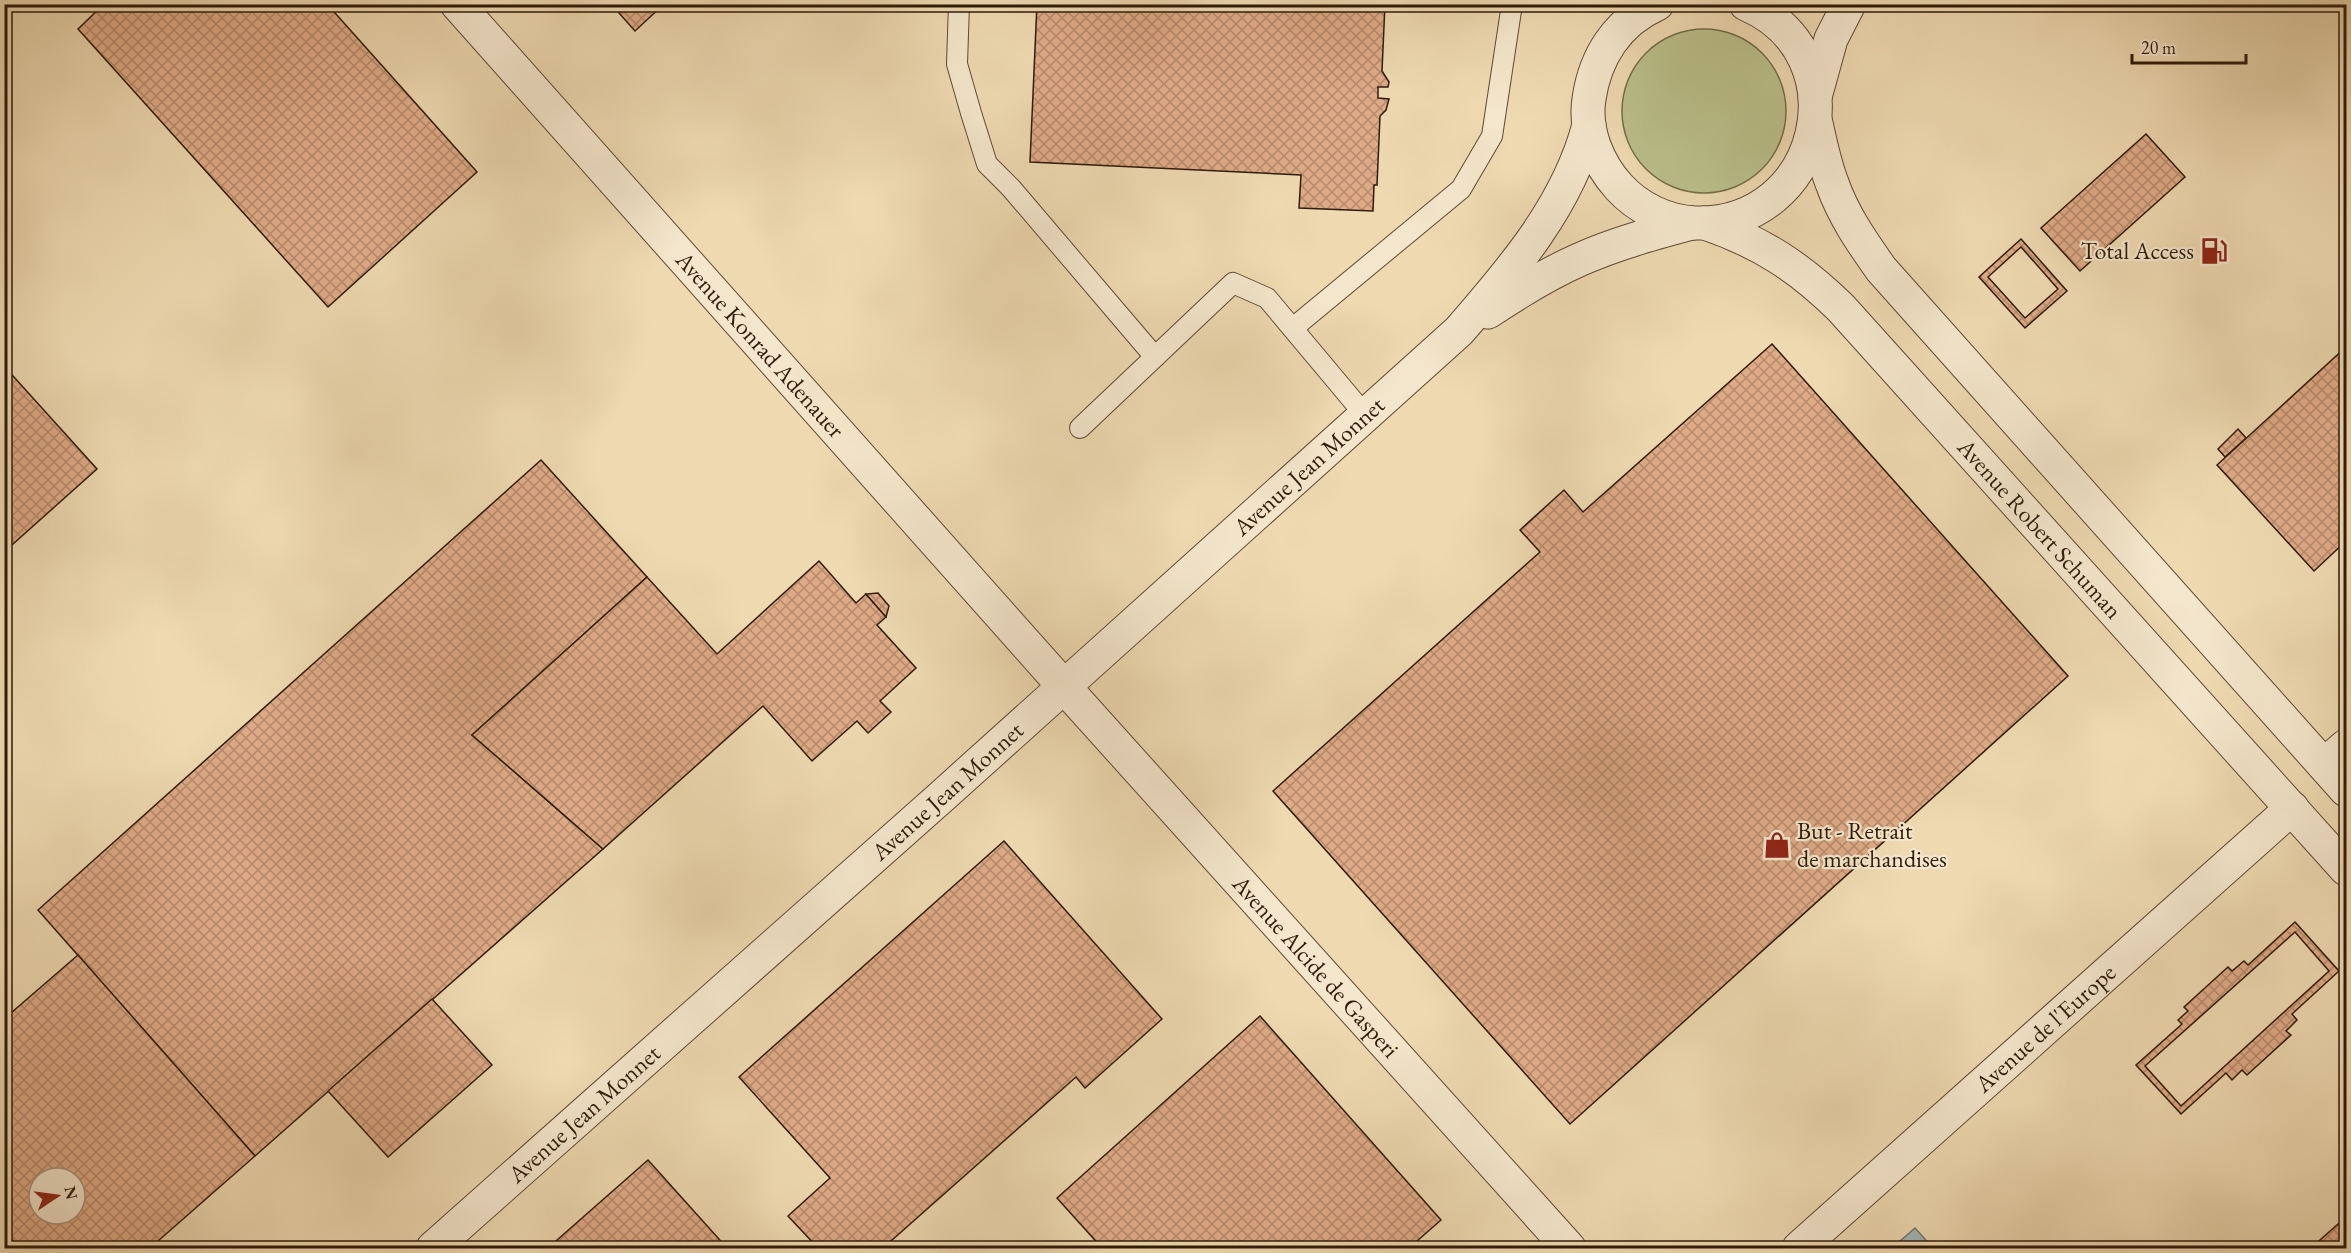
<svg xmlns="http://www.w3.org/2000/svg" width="2351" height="1253" viewBox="0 0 2351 1253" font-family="'EB Garamond',serif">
  <defs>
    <pattern id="water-ripples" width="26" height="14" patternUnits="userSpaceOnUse" patternTransform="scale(1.5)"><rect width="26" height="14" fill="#a0b7b8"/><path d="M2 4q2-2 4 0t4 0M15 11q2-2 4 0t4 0" fill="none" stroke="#839494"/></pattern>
    <pattern id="building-cross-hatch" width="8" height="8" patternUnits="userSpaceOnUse" patternTransform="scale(1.5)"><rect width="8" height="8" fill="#dfab87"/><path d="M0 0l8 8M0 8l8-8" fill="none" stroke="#b58a6d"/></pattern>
  </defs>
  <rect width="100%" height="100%" fill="#eed9b1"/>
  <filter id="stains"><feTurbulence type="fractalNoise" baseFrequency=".00333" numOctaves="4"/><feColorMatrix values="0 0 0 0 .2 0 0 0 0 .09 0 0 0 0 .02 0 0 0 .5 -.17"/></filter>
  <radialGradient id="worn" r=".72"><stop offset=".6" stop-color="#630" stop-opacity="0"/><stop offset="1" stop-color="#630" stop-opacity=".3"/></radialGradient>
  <circle fill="#babf8a" stroke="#746d4a" stroke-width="1.5" cx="1704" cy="111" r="82"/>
  <path fill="url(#water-ripples)" stroke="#727973" stroke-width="1.5" d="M 1915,1228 L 1933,1248 L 1892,1248 Z"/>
  <g fill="url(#building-cross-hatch)" stroke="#2e1b0b" stroke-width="1.5" fill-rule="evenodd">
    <path d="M 104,4 L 327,4 L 477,172 L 328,307 L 78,29 Z"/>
    <path d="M 611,4 L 664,4 L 635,31 Z"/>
    <path d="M 1037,4 L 1385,4 L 1382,71 L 1389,82 L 1388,87 L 1378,87 L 1378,98 L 1389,99 L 1386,110 L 1380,116 L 1377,185 L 1374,185 L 1373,211 L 1299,208 L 1301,175 L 1030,162 Z"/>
    <path d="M 2146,134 L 2185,177 L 2080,271 L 2041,228 Z"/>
    <path d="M 2021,239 L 2067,291 L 2025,328 L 1979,277 ZM 2021,247 L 2058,289 L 2025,318 L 1988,277 Z"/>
    <path d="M 1772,344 L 2068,676 L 1570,1124 L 1273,791 L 1540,552 L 1520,530 L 1564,490 L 1583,512 Z"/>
    <path d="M 2346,347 L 2346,541 L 2314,571 L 2217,465 Z"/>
    <path d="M 4,366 L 97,469 L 4,552 Z"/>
    <path d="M 2238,429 L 2246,438 L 2225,457 L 2218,449 Z"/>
    <path d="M 541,460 L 647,577 L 472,735 L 603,849 L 255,1156 L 38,910 Z"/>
    <path d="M 819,561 L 856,603 L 866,594 L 886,617 L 877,625 L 916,668 L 880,701 L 891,712 L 868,733 L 857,721 L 812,761 L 763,706 L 603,849 L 472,735 L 647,577 L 717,654 Z"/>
    <path d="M 878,593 L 889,606 L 886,617 L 866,594 Z"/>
    <path d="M 1004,841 L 1162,1019 L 1085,1088 L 1076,1077 L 883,1248 L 818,1248 L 788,1216 L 830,1178 L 739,1077 Z"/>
    <path d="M 2295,922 L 2339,971 L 2292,1014 L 2297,1020 L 2286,1031 L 2291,1035 L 2247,1075 L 2242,1070 L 2232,1080 L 2226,1073 L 2181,1114 L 2136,1065 L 2182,1024 L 2178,1020 L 2188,1011 L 2184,1007 L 2228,967 L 2232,971 L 2244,961 L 2248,965 ZM 2295,932 L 2329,971 L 2181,1106 L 2145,1066 Z"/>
    <path d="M 78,955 L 255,1156 L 150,1248 L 20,1248 L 4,1231 L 4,1019 ZM 39,1178 L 75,1178 L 75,1214 L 39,1214 Z"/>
    <path d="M 432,999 L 492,1065 L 388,1157 L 328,1091 Z"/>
    <path d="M 1260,1016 L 1441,1220 L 1409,1248 L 1102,1248 L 1057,1198 Z"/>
    <path d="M 648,1160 L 727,1248 L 548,1248 Z"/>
    <path d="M 2346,1217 L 2346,1248 L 2311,1248 Z"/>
  </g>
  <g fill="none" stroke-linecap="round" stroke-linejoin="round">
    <defs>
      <g id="service">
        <path d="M 959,4 L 957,64 L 971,113 L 987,164 L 1011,188 L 1155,357"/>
        <path d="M 1293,328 L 1461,189 L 1492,136 L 1512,4"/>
        <path d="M 1080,428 L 1233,283 L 1267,298 L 1365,415"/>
      </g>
      <g id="minor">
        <path id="s1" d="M 457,4 L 1076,700 L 1569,1248"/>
        <path d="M 1657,4 C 1617,22 1595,57 1589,99 C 1584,130 1598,164 1619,187 C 1638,208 1667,222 1695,223 C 1822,227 1863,54 1746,4"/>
        <path d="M 1815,97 L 1831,39 L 1849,4"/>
        <path d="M 1815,119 C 1820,140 1824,163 1832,183 C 1843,215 1862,242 1881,269 L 2346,790"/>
        <path id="s2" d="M 1705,223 C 1761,242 1799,267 1841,308 L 2346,869"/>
        <path d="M 1488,312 C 1518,292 1549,273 1581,259 C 1617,243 1655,233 1692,223"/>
        <path d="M 2324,765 L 2346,746"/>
        <path id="s3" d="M 433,1248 L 939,799 L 1459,331 C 1513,269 1568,205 1589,125"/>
        <path id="s4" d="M 1799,1248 L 2292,808"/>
      </g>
    </defs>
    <use href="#service" stroke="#5e4a34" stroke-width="22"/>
    <use href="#minor" stroke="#5e4a34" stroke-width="35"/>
    <use href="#service" stroke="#f4e6cc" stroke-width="20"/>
    <use href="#minor" stroke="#f4e6cc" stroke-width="33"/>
  </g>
  <defs>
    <symbol id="fuel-bare" viewBox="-9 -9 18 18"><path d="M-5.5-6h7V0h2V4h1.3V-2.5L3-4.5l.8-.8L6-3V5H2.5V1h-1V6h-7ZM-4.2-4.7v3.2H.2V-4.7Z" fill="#8f2418" stroke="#f4e6cc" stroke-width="2.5" paint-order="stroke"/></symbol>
    <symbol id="shop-bare" viewBox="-9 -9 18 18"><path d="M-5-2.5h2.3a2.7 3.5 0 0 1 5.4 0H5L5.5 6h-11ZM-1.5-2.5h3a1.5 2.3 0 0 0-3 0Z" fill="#8f2418" stroke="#f4e6cc" stroke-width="2.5" paint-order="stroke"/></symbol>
  </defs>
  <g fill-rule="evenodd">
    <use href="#fuel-bare" x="2195" y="232" width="38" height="38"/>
    <use href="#shop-bare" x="1758" y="826" width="38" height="38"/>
  </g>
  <g text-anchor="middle" stroke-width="4.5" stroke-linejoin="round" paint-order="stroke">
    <g font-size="24" fill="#2e1b0b" stroke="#f4e6cc" text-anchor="end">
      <text x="2194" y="259">Total Access</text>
      <text x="1797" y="839" text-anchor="start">But - Retrait<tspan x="1797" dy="28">de marchandises</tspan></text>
    </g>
    <g font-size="24" fill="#2e1b0b" stroke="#f4e6cc">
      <text dy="8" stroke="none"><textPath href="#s1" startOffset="456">Avenue Konrad Adenauer</textPath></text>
      <text dy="8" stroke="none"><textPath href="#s3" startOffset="1174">Avenue Jean Monnet</textPath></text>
      <text dy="8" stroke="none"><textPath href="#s2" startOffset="459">Avenue Robert Schuman</textPath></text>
      <text dy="8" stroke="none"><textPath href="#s3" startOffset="688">Avenue Jean Monnet</textPath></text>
      <text dy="8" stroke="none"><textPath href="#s1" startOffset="1290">Avenue Alcide de Gasperi</textPath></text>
      <text dy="8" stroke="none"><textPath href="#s4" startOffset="330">Avenue de l'Europe</textPath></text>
      <text dy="8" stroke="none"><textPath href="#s3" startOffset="202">Avenue Jean Monnet</textPath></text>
    </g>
  </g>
  <rect width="2351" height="1253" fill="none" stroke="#eed9b1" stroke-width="24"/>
  <rect x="6" y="6" width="2339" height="1241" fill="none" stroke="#2e1b0b" stroke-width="3"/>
  <rect x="12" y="12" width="2327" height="1229" fill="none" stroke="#2e1b0b" stroke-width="1.5"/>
  <g transform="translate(57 1196) rotate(77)"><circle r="28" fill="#f4e6cc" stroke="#a5957f" stroke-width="1.5"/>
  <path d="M0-4.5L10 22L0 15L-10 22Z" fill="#8f2418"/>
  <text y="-9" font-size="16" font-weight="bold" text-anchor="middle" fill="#2e1b0b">N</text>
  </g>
  <path d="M2132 54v9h114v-9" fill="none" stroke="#2e1b0b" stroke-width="3"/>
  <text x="2141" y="54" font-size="18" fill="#2e1b0b" stroke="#f4e6cc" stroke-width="4.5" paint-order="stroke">20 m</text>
  <rect width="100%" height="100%" filter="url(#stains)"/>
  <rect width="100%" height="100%" fill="url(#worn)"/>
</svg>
